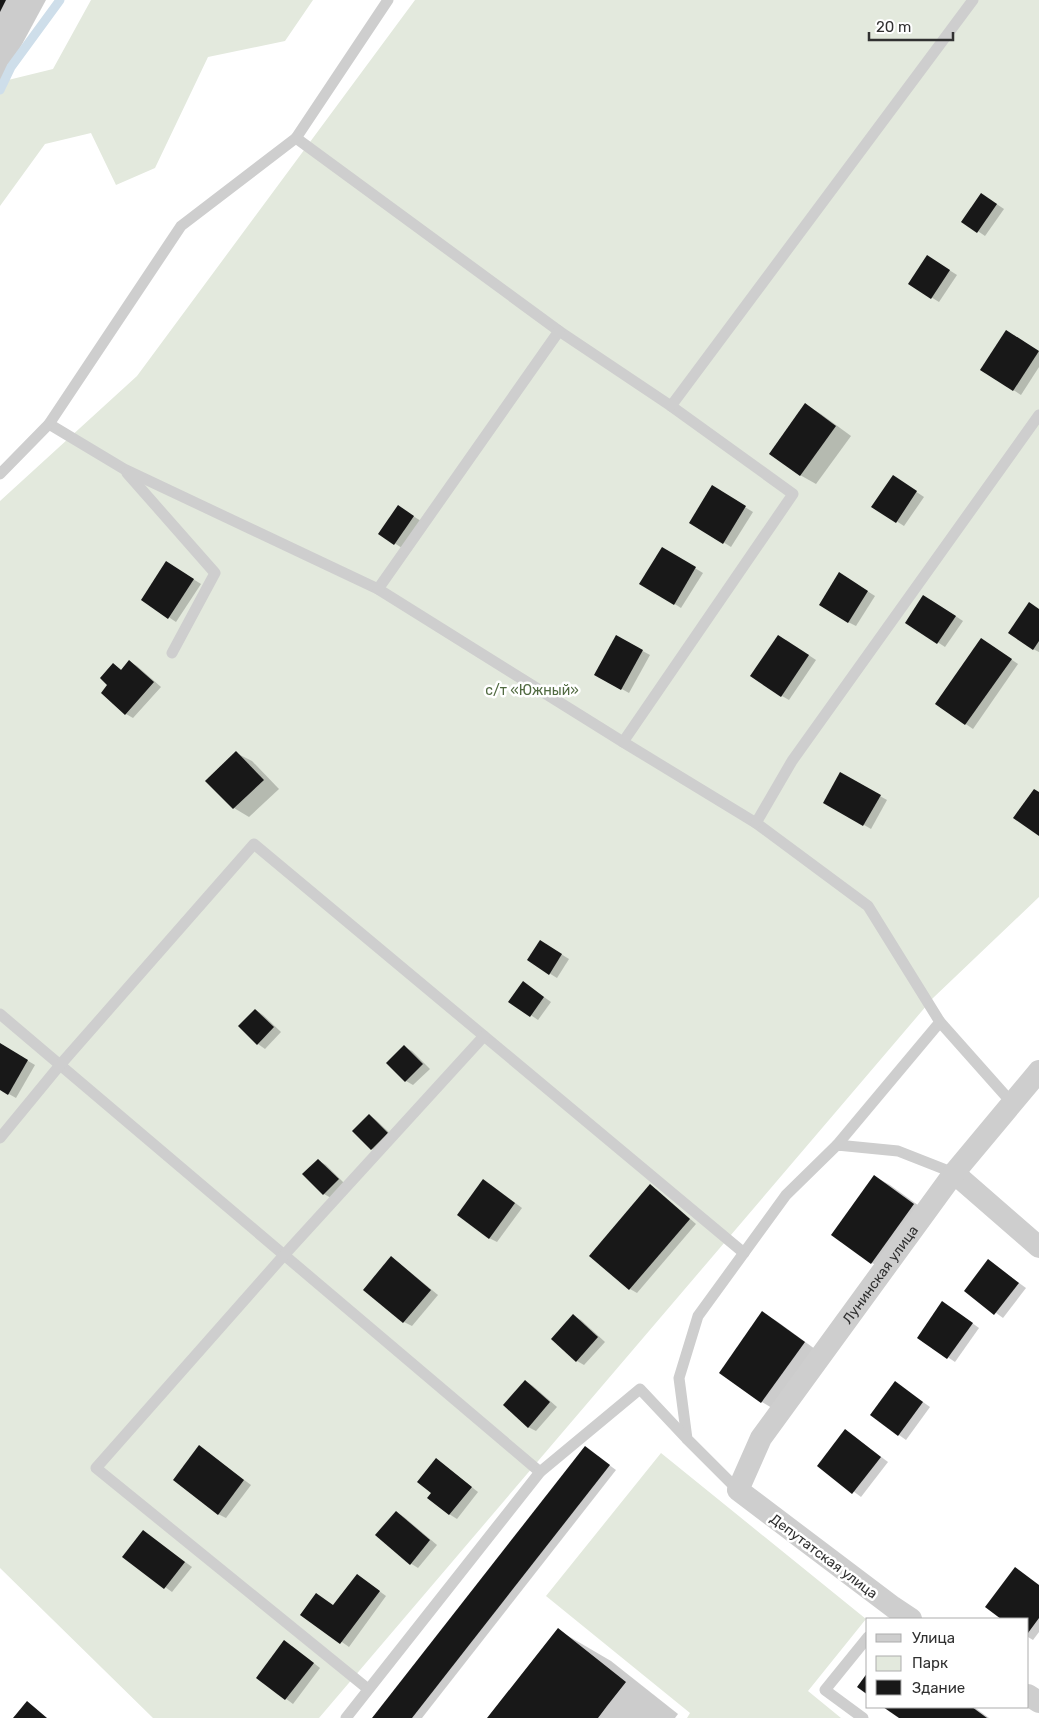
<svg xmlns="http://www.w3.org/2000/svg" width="1039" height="1718" viewBox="0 0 1039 1718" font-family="Rubik,sans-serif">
  <rect width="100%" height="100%" fill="#fff"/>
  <g fill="#e3e9dd">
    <path d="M 91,0 L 313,0 L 285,41 L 208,57 L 155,168 L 116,185 L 91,133 L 45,144 L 0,206 L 0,82 L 53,69 Z"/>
    <path d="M 415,0 L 1039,0 L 1039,897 L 933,998 L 319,1718 L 153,1718 L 0,1568 L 0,501 L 137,376 Z"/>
    <path d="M 661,1453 L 866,1619 L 808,1691 L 841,1718 L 687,1718 L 690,1713 L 546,1596 Z"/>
  </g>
  <g fill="#0003">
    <path d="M 0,0 L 46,0 L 0,85 Z"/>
    <path d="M 989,199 L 1004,209 L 985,236 L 963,221 Z"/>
    <path d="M 935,261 L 957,275 L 939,302 L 910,284 Z"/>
    <path d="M 1014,335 L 1039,352 L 1039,367 L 1021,395 L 981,369 Z"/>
    <path d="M 806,405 L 821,414 L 851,436 L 816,484 L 800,475 Z"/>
    <path d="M 900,481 L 924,497 L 904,526 L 873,506 Z"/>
    <path d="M 712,487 L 753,512 L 731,547 L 691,522 Z"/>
    <path d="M 405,511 L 421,521 L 402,548 L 380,534 Z"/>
    <path d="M 662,548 L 703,573 L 681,608 L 641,583 Z"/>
    <path d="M 174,567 L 201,584 L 176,622 L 143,600 Z"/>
    <path d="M 847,578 L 875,596 L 856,626 L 848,622 Z"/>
    <path d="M 931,600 L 963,621 L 945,647 L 907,622 Z"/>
    <path d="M 1039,609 L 1039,652 L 1033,649 Z"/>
    <path d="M 617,637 L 650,655 L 629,693 L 595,674 Z"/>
    <path d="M 786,640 L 816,660 L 789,700 L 782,696 Z"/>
    <path d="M 989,644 L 1018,664 L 973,729 L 936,704 Z"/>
    <path d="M 130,662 L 137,666 L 161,687 L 133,718 L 126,714 L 109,685 L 113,664 L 122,670 Z"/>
    <path d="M 236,753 L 252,761 L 279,789 L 249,817 L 234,808 L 207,781 Z"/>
    <path d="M 841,774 L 887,800 L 871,829 L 825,802 Z"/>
    <path d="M 548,946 L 569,959 L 557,978 L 528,960 Z"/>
    <path d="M 530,987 L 551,1002 L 538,1020 L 510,1001 Z"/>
    <path d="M 256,1010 L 263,1015 L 281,1032 L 265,1049 L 258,1044 L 240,1026 Z"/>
    <path d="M 1,1045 L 35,1065 L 16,1098 L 0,1089 Z"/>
    <path d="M 404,1047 L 412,1051 L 430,1069 L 413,1085 L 406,1081 Z"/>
    <path d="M 369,1115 L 376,1120 L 395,1138 L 379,1154 L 372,1149 L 353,1131 Z"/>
    <path d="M 318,1160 L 326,1165 L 345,1184 L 331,1198 L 324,1194 Z"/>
    <path d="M 874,1176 L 890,1185 L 929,1213 L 888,1271 L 872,1263 L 833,1234 Z"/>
    <path d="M 491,1185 L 522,1208 L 497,1242 L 489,1238 Z"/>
    <path d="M 650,1186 L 657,1190 L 696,1224 L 637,1293 L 630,1289 Z"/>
    <path d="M 391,1258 L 398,1262 L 438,1295 L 412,1326 L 404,1322 L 365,1289 Z"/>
    <path d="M 989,1261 L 1026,1288 L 1003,1318 L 966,1291 Z"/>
    <path d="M 950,1307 L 979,1328 L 955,1362 L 918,1337 Z"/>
    <path d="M 763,1313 L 778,1322 L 819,1352 L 777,1411 L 762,1402 L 721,1372 Z"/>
    <path d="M 573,1316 L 581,1320 L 605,1342 L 584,1365 L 577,1361 Z"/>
    <path d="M 525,1381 L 533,1386 L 557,1407 L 536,1431 L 528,1427 Z"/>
    <path d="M 895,1382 L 930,1407 L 906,1440 L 871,1415 Z"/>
    <path d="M 852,1435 L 888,1462 L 861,1497 L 818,1465 Z"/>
    <path d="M 200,1447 L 251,1485 L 226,1518 L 218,1514 Z"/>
    <path d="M 585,1447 L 616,1470 L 422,1718 L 373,1718 Z"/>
    <path d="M 436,1459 L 478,1492 L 457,1519 L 449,1514 L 433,1493 Z"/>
    <path d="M 396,1512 L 404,1517 L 437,1545 L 418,1568 L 410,1563 Z"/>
    <path d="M 143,1531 L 192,1567 L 172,1592 L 124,1557 Z"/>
    <path d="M 364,1580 L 386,1596 L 349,1647 L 302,1614 L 334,1606 Z"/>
    <path d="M 1039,1586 L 1039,1632 L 1033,1640 L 1028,1637 L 1028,1619 L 1003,1619 L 987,1607 Z"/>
    <path d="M 558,1630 L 611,1661 L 678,1714 L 675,1718 L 489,1718 Z"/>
    <path d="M 292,1646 L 320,1668 L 293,1704 L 258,1678 Z"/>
    <path d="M 886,1707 L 974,1707 L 989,1718 L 901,1718 Z"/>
  </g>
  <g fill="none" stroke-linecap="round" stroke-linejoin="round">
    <path stroke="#cedeea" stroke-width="9" d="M 0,90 L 11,67 L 60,0"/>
  </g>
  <g fill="#181818">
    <path d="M 0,0 L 6,0 L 0,12 Z"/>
    <path d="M 981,193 L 997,204 L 977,233 L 961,222 Z"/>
    <path d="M 927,255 L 950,270 L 931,299 L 908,284 Z"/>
    <path d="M 1006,330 L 1039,351 L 1013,391 L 980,370 Z"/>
    <path d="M 805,403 L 836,426 L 800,476 L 769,454 Z"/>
    <path d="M 893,475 L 917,491 L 896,523 L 871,507 Z"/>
    <path d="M 712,485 L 746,506 L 723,544 L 689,523 Z"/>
    <path d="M 398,505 L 414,516 L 394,545 L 378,534 Z"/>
    <path d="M 662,547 L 696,567 L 674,605 L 639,584 Z"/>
    <path d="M 166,561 L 194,579 L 168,619 L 141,600 Z"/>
    <path d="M 839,572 L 868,591 L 848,623 L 819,605 Z"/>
    <path d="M 923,595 L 956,616 L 937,644 L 905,623 Z"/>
    <path d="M 1029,602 L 1039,609 L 1039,641 L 1033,650 L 1008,633 Z"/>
    <path d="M 616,635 L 643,650 L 621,690 L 594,675 Z"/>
    <path d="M 778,635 L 809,655 L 781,697 L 750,676 Z"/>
    <path d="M 981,638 L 1012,659 L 965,725 L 935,704 Z"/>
    <path d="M 129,660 L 154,682 L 125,715 L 101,693 L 107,685 L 100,678 L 113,663 L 121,670 Z"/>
    <path d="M 236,751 L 264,780 L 233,809 L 205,781 Z"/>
    <path d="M 840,772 L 881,795 L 863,826 L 823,803 Z"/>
    <path d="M 1034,789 L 1039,792 L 1039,836 L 1013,818 Z"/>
    <path d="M 540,940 L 562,954 L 549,975 L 527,960 Z"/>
    <path d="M 523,981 L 544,997 L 530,1017 L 508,1002 Z"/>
    <path d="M 255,1009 L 274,1027 L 257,1045 L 238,1026 Z"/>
    <path d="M 0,1043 L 28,1060 L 8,1095 L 0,1090 Z"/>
    <path d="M 404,1045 L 423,1064 L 405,1082 L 386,1063 Z"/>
    <path d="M 369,1114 L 388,1133 L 371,1150 L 352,1131 Z"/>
    <path d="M 318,1159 L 339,1179 L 323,1195 L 302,1174 Z"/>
    <path d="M 874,1175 L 914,1204 L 871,1264 L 831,1235 Z"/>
    <path d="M 483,1179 L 515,1203 L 489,1239 L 457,1215 Z"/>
    <path d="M 650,1184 L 690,1219 L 629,1290 L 589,1256 Z"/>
    <path d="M 391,1256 L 431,1290 L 403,1323 L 363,1290 Z"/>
    <path d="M 988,1259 L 1019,1283 L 994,1315 L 964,1291 Z"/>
    <path d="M 942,1301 L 973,1323 L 947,1359 L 917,1338 Z"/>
    <path d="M 762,1311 L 805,1342 L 761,1403 L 719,1373 Z"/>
    <path d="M 573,1314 L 598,1337 L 576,1362 L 551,1339 Z"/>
    <path d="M 525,1380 L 550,1402 L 528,1428 L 503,1405 Z"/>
    <path d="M 895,1381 L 923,1402 L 898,1436 L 870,1415 Z"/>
    <path d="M 845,1429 L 881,1457 L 852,1494 L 817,1466 Z"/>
    <path d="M 199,1445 L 244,1480 L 218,1515 L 173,1480 Z"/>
    <path d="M 585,1446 L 610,1465 L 412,1718 L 372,1718 Z"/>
    <path d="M 436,1458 L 472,1487 L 449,1515 L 427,1498 L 431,1493 L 417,1482 Z"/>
    <path d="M 396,1511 L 430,1540 L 410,1565 L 375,1535 Z"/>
    <path d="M 143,1530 L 185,1562 L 164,1589 L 122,1557 Z"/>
    <path d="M 1015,1567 L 1039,1585 L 1039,1618 L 1028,1633 L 1028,1619 L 1001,1619 L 985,1607 Z"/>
    <path d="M 357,1574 L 380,1591 L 340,1644 L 300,1615 L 316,1593 L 333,1605 Z"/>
    <path d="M 558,1628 L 626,1682 L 607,1706 L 598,1718 L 487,1718 Z"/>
    <path d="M 284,1640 L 314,1663 L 285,1700 L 256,1678 Z"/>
    <path d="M 868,1672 L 868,1695 L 857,1687 Z"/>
    <path d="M 27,1701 L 47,1718 L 13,1718 Z"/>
    <path d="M 883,1707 L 972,1707 L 987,1718 L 899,1718 Z"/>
  </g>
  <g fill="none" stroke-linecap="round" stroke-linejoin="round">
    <g stroke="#cecece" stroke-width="11">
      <path d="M 296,138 L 559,331 L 671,406 L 793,494 L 623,742"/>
      <path d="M 671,406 L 973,0"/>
      <path d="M 49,424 L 124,469 L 378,589 L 623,742 L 756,823 L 868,906 L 940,1022 L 1012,1103"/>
      <path d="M 127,473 L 215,573 L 172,653"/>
      <path d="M 0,474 L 49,424 L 181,226 L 296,138 L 388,0"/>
      <path d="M 378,589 L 559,331"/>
      <path d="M 756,823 L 792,761 L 1039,415"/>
      <path d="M 0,1014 L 540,1472"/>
      <path d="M 0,1138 L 60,1065 L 254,844 L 744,1253"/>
      <path d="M 837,1145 L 940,1022"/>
      <path d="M 738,1490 L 687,1439 L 679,1378 L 698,1316 L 786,1195 L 837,1145 L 898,1151 L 954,1173"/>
      <path d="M 368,1689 L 96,1468 L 285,1254 L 484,1036"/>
      <path d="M 346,1718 L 540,1472 L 640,1389 L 687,1439"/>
      <path d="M 863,1718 L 825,1690 L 868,1637"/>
    </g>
    <g stroke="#cecece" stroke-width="22">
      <path d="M 954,1173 L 1039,1247"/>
      <path id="s1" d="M 911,1619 L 893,1607 L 738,1490 L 761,1438 L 954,1173 L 1039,1071"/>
      <path d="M 1028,1695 L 1039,1702"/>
    </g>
  </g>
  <g text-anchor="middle" stroke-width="5" stroke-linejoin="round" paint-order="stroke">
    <g font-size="14" fill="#516a41" stroke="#fff">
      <text x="532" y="695">с/т «Южный»</text>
    </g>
    <g font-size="14" fill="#313131" stroke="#fff">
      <text dy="5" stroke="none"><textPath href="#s1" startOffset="475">Лунинская улица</textPath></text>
      <text transform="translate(824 1556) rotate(37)" y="5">Депутатская улица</text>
    </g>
  </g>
  <rect x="866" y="1618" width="162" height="90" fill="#ffffff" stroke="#adadad"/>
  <rect x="876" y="1634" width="25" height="8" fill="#cecece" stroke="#adadad"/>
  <text x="912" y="1643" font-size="15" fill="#313131">Улица</text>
  <rect x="876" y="1656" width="25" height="15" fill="#e3e9dd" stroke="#adadad"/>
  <text x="912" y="1668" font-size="15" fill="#313131">Парк</text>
  <rect x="876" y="1680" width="25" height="15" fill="#181818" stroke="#adadad"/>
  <text x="912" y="1693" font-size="15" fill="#313131">Здание</text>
  <path d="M869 32v8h84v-8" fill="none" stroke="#313131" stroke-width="2.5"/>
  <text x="876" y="32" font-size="15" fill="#313131" stroke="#ffffff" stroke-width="4" paint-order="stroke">20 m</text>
</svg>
